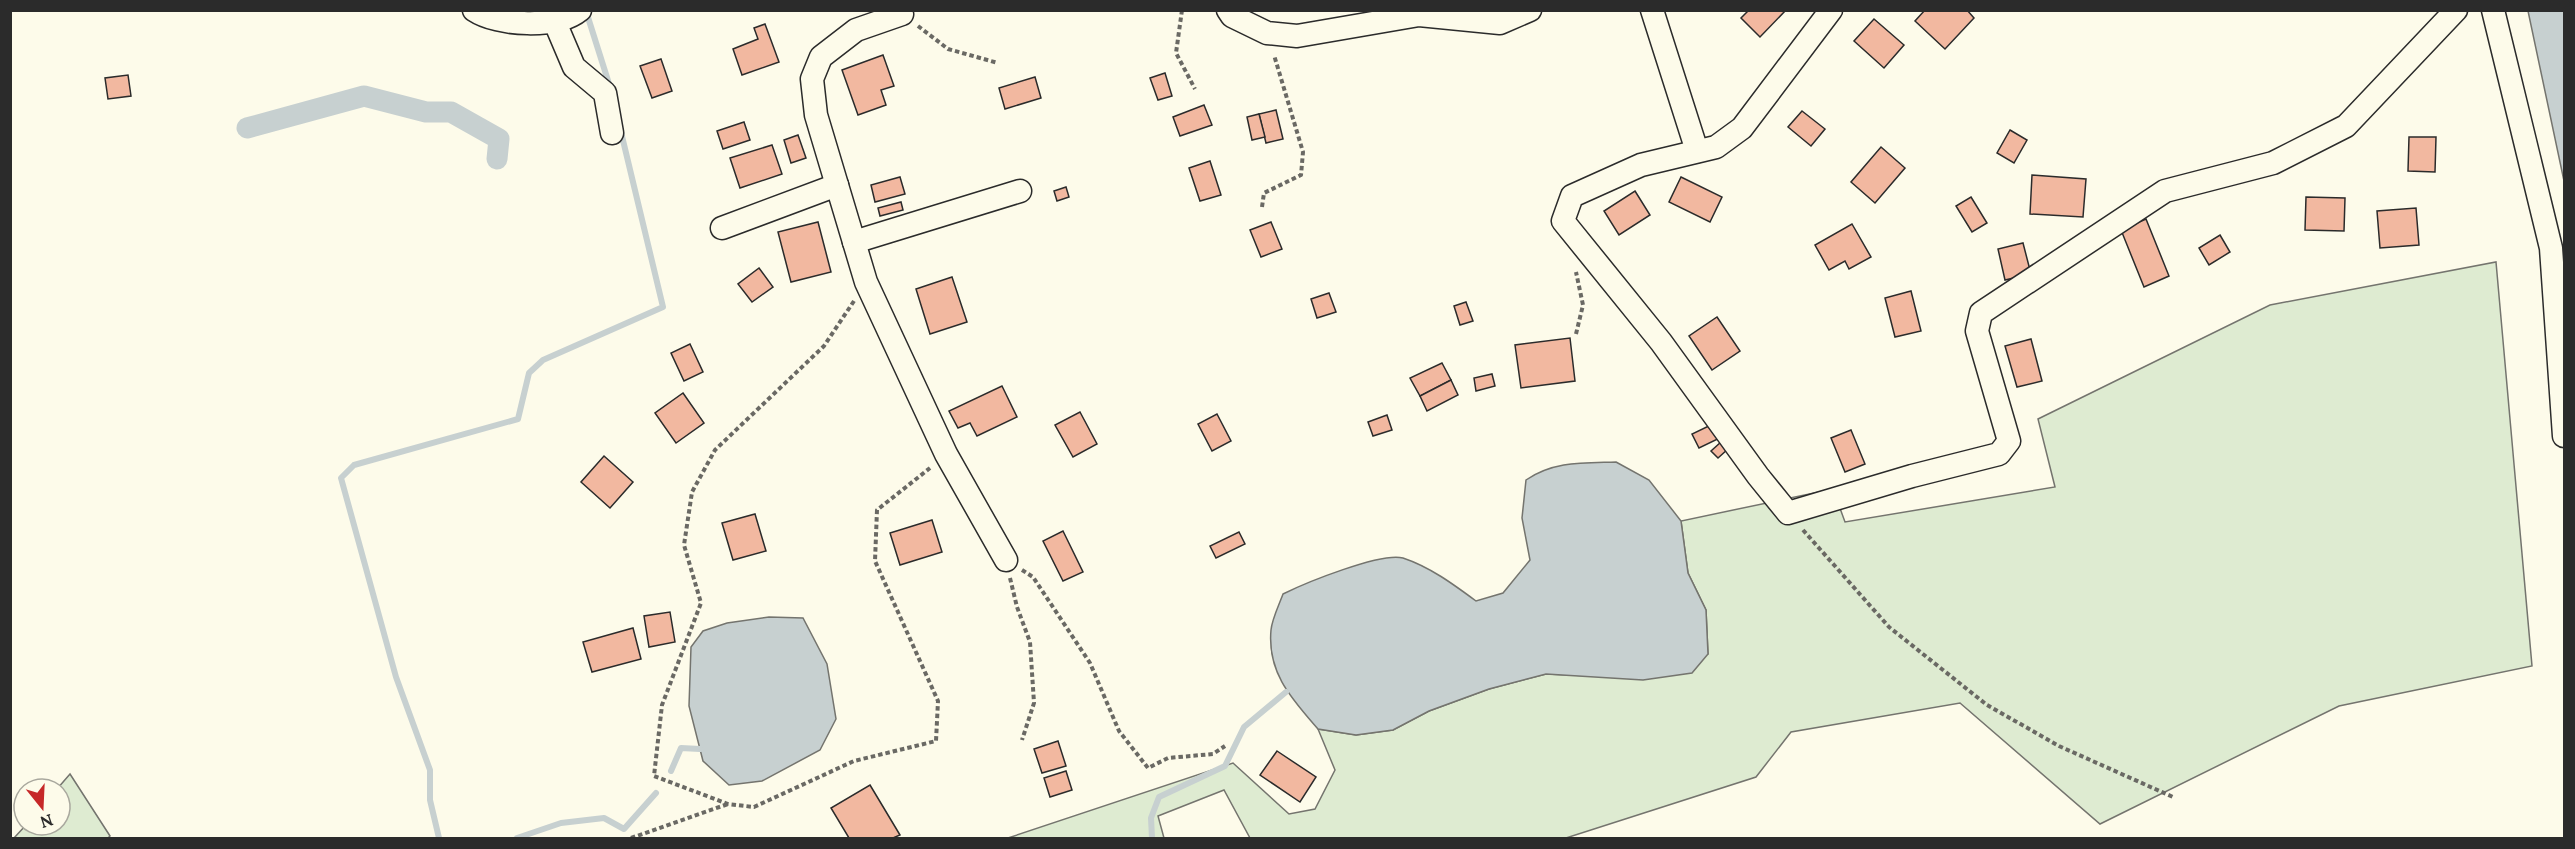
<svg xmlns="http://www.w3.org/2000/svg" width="2575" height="849" viewBox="0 0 2575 849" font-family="Lora,serif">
  <rect width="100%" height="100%" fill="#fdfbea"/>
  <g fill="#deebd1" stroke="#74746e" stroke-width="1.5">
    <path d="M 2496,262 L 2532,666 L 2339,706 L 2100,824 L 1960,703 L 1791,732 L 1756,777 L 1566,838 L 1250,838 L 1224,790 L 1158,816 L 1164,838 L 1008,838 L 1233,763 L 1289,814 L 1315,809 L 1335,770 L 1318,729 L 1356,735 L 1393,730 L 1429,711 L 1489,689 L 1546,674 L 1594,676 L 1708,654 L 1706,610 L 1688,573 L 1681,521 L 1833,489 L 1845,522 L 2055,487 L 2038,419 L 2270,305 Z"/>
    <path d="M 70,774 L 110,836 L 108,838 L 14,838 L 26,825 L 60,825 L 60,789 L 57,789 Z"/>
  </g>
  <g fill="#c7d0d0" stroke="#74746e" stroke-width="1.5">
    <path d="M 2528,11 L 2564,11 L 2564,181 Z"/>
    <path d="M 1616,462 L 1649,480 L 1681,521 L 1688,573 L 1706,610 L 1708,654 L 1692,673 L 1643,680 L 1546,674 L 1489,689 L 1429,711 L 1393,730 L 1356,735 L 1318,729 C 1292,699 1267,673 1271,630 C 1272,619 1279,605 1283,594 C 1305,583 1381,552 1403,558 C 1430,567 1453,584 1476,601 L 1503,593 L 1530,560 L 1522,518 L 1526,480 C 1554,461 1583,463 1616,462 Z"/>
    <path d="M 769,617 L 803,618 L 827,664 L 836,719 L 820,750 L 762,781 L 729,785 L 703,761 L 689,706 L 691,647 L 703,631 L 727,623 Z"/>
  </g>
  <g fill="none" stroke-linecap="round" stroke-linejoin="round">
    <g stroke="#c7d0d0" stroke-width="6">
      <path d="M 586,11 L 610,87"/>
      <path d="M 671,771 L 681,748 L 700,749"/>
      <path d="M 439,838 L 430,800 L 430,770 L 396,677 L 341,478 L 354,465 L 518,419 L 529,373 L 543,360 L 663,307 L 621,132"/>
      <path d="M 517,838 L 561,823 L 604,818 L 624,829 L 656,793"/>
      <path d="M 1152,838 L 1151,818 L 1159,797 L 1225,766 L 1244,727 L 1286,692"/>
    </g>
    <path stroke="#c7d0d0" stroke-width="21" d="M 247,128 L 364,96 L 426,112 L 451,112 L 499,139 L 497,159"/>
  </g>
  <g fill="#f2b8a0" stroke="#2b2b2b" stroke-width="1.5">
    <path d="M 1749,10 L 1786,10 L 1760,37 L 1741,18 Z"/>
    <path d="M 1925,10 L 1967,10 L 1974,18 L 1945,49 L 1915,21 Z"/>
    <path d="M 1874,19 L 1904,45 L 1884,68 L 1854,41 Z"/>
    <path d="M 765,24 L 779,62 L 742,75 L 733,49 L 758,39 L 754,28 Z"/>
    <path d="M 883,55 L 894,86 L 881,90 L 886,105 L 858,115 L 842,70 Z"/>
    <path d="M 661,59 L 672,91 L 652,98 L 640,66 Z"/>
    <path d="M 1165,73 L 1172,96 L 1158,100 L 1150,78 Z"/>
    <path d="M 128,75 L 131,96 L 108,99 L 105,78 Z"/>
    <path d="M 1035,77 L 1041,98 L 1005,109 L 999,88 Z"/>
    <path d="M 1204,105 L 1212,125 L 1180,136 L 1173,117 Z"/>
    <path d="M 1276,110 L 1283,139 L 1266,143 L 1259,114 Z"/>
    <path d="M 1802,111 L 1825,129 L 1811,146 L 1788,127 Z"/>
    <path d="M 1259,114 L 1265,137 L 1252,140 L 1247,117 Z"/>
    <path d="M 744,122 L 750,140 L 723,149 L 717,131 Z"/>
    <path d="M 2010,130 L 2027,140 L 2014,163 L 1997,153 Z"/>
    <path d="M 798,135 L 806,158 L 791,163 L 784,140 Z"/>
    <path d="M 2409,137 L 2436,137 L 2435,172 L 2408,171 Z"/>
    <path d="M 772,145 L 782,174 L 740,188 L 730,158 Z"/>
    <path d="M 1881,147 L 1905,168 L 1875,203 L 1851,182 Z"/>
    <path d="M 1210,161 L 1221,195 L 1200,201 L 1189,168 Z"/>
    <path d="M 2032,175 L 2086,179 L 2083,217 L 2030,214 Z"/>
    <path d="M 900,177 L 905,194 L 875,202 L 871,185 Z"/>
    <path d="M 1681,177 L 1722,197 L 1710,222 L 1669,202 Z"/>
    <path d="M 1066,187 L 1069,197 L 1057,201 L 1054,191 Z"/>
    <path d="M 1635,191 L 1650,215 L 1619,235 L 1604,211 Z"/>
    <path d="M 1971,197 L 1987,223 L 1972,232 L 1956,206 Z"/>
    <path d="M 2306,197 L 2345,198 L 2344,231 L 2305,230 Z"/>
    <path d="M 901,202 L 903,210 L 880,216 L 878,208 Z"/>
    <path d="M 2416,208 L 2419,245 L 2380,248 L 2377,211 Z"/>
    <path d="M 2146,219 L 2169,276 L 2144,287 L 2121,230 Z"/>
    <path d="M 818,222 L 831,272 L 791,282 L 778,232 Z"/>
    <path d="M 1271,222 L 1282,249 L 1261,257 L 1250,230 Z"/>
    <path d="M 1852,224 L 1871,257 L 1849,269 L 1845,261 L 1829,270 L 1815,245 Z"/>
    <path d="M 2220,235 L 2230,252 L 2209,265 L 2199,248 Z"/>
    <path d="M 2023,243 L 2031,274 L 2005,280 L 1998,249 Z"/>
    <path d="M 759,268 L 773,287 L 752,302 L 738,284 Z"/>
    <path d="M 952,277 L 967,322 L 930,334 L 916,289 Z"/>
    <path d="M 1911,291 L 1921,331 L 1895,337 L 1885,298 Z"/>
    <path d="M 1329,293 L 1336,312 L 1317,318 L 1311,299 Z"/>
    <path d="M 1466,302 L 1473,321 L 1460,325 L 1454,306 Z"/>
    <path d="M 1717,317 L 1740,351 L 1712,370 L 1689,336 Z"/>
    <path d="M 1570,338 L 1575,381 L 1521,388 L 1515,345 Z"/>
    <path d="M 2031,339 L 2042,381 L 2017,387 L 2005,346 Z"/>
    <path d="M 690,344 L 703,372 L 684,381 L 671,353 Z"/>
    <path d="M 1442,363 L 1451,380 L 1420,396 L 1410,378 Z"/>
    <path d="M 1492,374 L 1495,386 L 1476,391 L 1474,378 Z"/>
    <path d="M 1451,380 L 1458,395 L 1427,411 L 1420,396 Z"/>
    <path d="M 1002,386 L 1017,417 L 977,436 L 970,423 L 958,428 L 949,411 Z"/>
    <path d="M 683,393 L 704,423 L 676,443 L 655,413 Z"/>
    <path d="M 1080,412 L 1097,444 L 1073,457 L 1055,425 Z"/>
    <path d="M 1217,414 L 1231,441 L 1212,451 L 1198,424 Z"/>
    <path d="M 1387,415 L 1392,430 L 1373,436 L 1368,422 Z"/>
    <path d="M 1717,422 L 1724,436 L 1699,448 L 1692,434 Z"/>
    <path d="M 1851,430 L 1865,464 L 1845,472 L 1831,438 Z"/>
    <path d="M 1721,442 L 1728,449 L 1718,458 L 1711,451 Z"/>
    <path d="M 604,456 L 633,482 L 610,508 L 581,482 Z"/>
    <path d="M 755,514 L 766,551 L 733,560 L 722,523 Z"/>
    <path d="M 932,520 L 942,552 L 900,565 L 890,533 Z"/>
    <path d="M 1063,531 L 1083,572 L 1063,581 L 1043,541 Z"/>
    <path d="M 1239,532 L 1245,544 L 1216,558 L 1210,546 Z"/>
    <path d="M 670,612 L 675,642 L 649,647 L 644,616 Z"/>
    <path d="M 633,628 L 641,659 L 592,672 L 583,642 Z"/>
    <path d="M 1058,741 L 1066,766 L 1042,773 L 1034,749 Z"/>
    <path d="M 1277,751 L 1316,777 L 1300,802 L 1260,775 Z"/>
    <path d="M 1066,771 L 1072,790 L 1050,797 L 1044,778 Z"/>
    <path d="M 870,785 L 900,835 L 893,838 L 849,838 L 831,808 Z"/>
  </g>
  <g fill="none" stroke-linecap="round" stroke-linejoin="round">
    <defs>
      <g id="minor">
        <path d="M 474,10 C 498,26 557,29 580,10"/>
        <path d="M 900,10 L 902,14 L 856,30 L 821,57 L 812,79 L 816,115 L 866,282 L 946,454 L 1006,560"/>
        <path d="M 1228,10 L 1232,16 L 1267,33 L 1297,36 L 1419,15 L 1500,23 L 1530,10"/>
        <path d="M 1652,10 L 1697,151"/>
        <path d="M 1831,10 L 1742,128 L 1716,147 L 1641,165 L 1572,196 L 1563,221 L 1661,342 L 1758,476 L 1788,513 L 1912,476 L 1999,454 L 2009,441 L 1977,331 L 1981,313 L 2165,191 L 2273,163 L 2346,126 L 2456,10"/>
        <path d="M 2493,10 L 2551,248 L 2564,436"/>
        <path d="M 554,20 L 574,67 L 605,93 L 612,133"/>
        <path d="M 722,228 L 837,185"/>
        <path d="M 854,242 L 1020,191"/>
      </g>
    </defs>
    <use href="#minor" stroke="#2b2b2b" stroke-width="25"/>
    <g stroke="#6a6964" stroke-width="4" stroke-dasharray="4.5 3" stroke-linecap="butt">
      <path d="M 1182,10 L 1176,53 L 1195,89"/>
      <path d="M 918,26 L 948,49 L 998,63"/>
      <path d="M 1262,207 L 1264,193 L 1301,175 L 1303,152 L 1274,55"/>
      <path d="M 854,301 L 824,346 L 715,450 L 692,492 L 684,545 L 701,603 L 662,705 L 654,776 L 728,804 L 754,807 L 854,761 L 936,741 L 938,701 L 875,561 L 877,510 L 930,468"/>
      <path d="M 1576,334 L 1583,305 L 1576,272"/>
      <path d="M 1803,530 L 1889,627 L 1987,705 L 2059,746 L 2173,797"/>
      <path d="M 1022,570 L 1033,577 L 1090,663 L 1119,731 L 1148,768 L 1168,758 L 1213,754 L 1225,746"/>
      <path d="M 1010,578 L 1017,607 L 1030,642 L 1034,703 L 1022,740"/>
      <path d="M 631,838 L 728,804"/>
    </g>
    <use href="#minor" stroke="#fdfbea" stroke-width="22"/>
  </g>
  <rect width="2575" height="849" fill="none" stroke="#2b2b2b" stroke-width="24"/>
  <g transform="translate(42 807) rotate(162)"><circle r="28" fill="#fdfbea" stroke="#a9a89e" stroke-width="1.5"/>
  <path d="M0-4.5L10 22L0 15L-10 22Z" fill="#c62828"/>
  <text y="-9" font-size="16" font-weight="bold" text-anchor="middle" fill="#2b2b2b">N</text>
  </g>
</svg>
